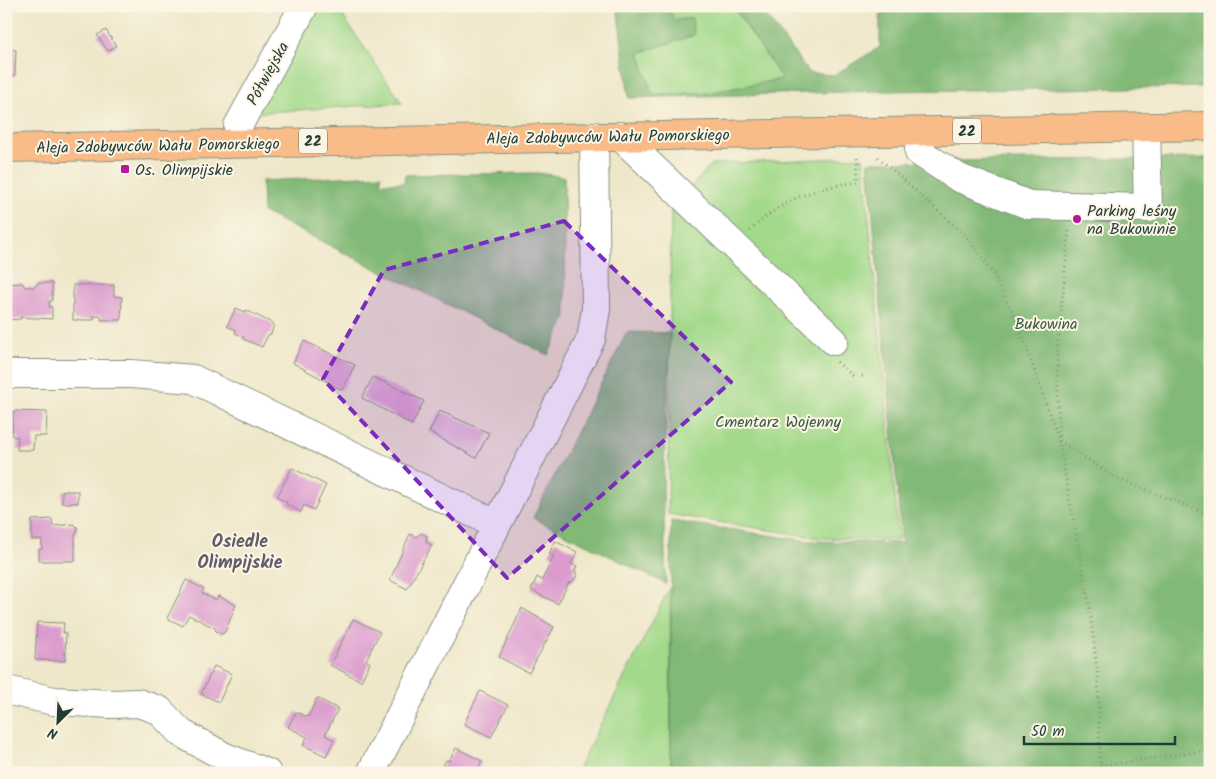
<svg xmlns="http://www.w3.org/2000/svg" width="1216" height="779" viewBox="0 0 1216 779" font-family="Kalam,sans-serif">
  <rect width="100%" height="100%" fill="#fcf5e5"/>
  <filter id="ink" filterUnits="userSpaceOnUse"><feTurbulence type="fractalNoise" baseFrequency=".02" numOctaves="2"/><feDisplacementMap in="SourceGraphic" scale="10" xChannelSelector="R" yChannelSelector="G"/><feConvolveMatrix kernelMatrix="1 2 1 2 8 2 1 2 1" color-interpolation-filters="sRGB"/></filter>
  <filter id="wash" filterUnits="userSpaceOnUse"><feTurbulence type="fractalNoise" baseFrequency=".0096" numOctaves="4" result="noise"/><feDisplacementMap in="SourceGraphic" scale="20" xChannelSelector="R" yChannelSelector="G"/><feGaussianBlur stdDeviation="1.12" result="paint"/><feColorMatrix in="noise" values="0 0 0 0 0 0 0 0 0 0 0 0 0 0 0 0 0 1.4 0 .05"/><feComposite in="paint" operator="in"/></filter>
  <g filter="url(#wash)">
    <rect width="100%" height="100%" fill="#eee7c9"/>
    <g fill="#a2d98a" stroke="#608b5f">
      <path d="M 316,6 L 336,6 L 402,103 L 253,113 Z"/>
      <path d="M 665,6 L 733,6 L 782,79 L 708,93 L 652,94 L 639,52 L 694,35 Z"/>
      <path d="M 863,157 L 899,540 L 820,538 L 668,514 L 671,209 L 712,164 Z"/>
      <path d="M 670,587 L 671,773 L 576,773 Z"/>
    </g>
    <g fill="#81b976" stroke="#507b55">
      <path d="M 617,6 L 665,6 L 676,20 L 692,18 L 694,35 L 639,53 L 652,94 L 708,93 L 782,79 L 733,6 L 759,6 L 809,73 L 834,75 L 880,47 L 880,6 L 1210,6 L 1210,87 L 881,91 L 629,98 Z"/>
      <path d="M 1210,158 L 1210,773 L 671,773 L 671,521 L 809,541 L 902,543 L 868,162 Z"/>
      <path d="M 539,173 L 564,177 L 566,318 L 548,355 L 263,212 L 262,181 L 381,175 L 381,183 L 404,183 L 405,175 Z"/>
      <path d="M 627,332 L 670,333 L 663,488 L 666,584 L 533,518 Z"/>
    </g>
    <g id="blocks">
      <g fill="#db9bce">
        <path d="M 106,30 L 116,46 L 108,51 L 97,35 Z"/>
        <path d="M 6,49 L 16,50 L 15,76 L 6,76 Z"/>
        <path d="M 22,283 L 25,287 L 35,287 L 38,283 L 52,283 L 52,301 L 49,301 L 49,307 L 52,307 L 52,319 L 20,317 L 21,319 L 6,320 L 6,284 Z"/>
        <path d="M 73,285 L 114,285 L 114,296 L 122,297 L 121,320 L 101,320 L 101,316 L 94,316 L 94,320 L 73,320 Z"/>
        <path d="M 236,308 L 245,312 L 246,310 L 274,324 L 271,334 L 268,335 L 262,347 L 243,339 L 244,337 L 235,333 L 236,330 L 227,326 Z"/>
        <path d="M 304,341 L 355,365 L 342,390 L 293,363 Z"/>
        <path d="M 373,377 L 424,401 L 412,425 L 362,398 Z"/>
        <path d="M 13,411 L 47,412 L 46,436 L 34,436 L 33,450 L 17,450 L 18,437 L 12,436 Z"/>
        <path d="M 440,411 L 489,433 L 476,458 L 429,432 Z"/>
        <path d="M 292,468 L 326,485 L 314,510 L 304,505 L 301,512 L 286,504 L 287,502 L 277,497 Z"/>
        <rect x="62" y="491" width="16" height="12"/>
        <path d="M 52,519 L 53,526 L 74,524 L 78,528 L 75,536 L 75,561 L 39,561 L 39,549 L 42,549 L 42,540 L 32,540 L 32,520 Z"/>
        <path d="M 421,533 L 427,536 L 426,542 L 432,545 L 407,589 L 390,580 L 410,534 L 416,537 Z"/>
        <path d="M 555,541 L 577,552 L 571,564 L 577,566 L 575,570 L 577,576 L 571,583 L 569,582 L 558,604 L 531,590 L 537,577 L 542,580 L 554,556 L 549,554 Z"/>
        <path d="M 186,580 L 204,589 L 202,593 L 216,600 L 218,596 L 236,605 L 225,632 L 221,634 L 216,631 L 215,628 L 189,615 L 183,626 L 167,618 Z"/>
        <path d="M 522,608 L 554,627 L 529,673 L 499,657 Z"/>
        <path d="M 353,619 L 380,632 L 366,660 L 370,663 L 361,681 L 330,665 Z"/>
        <path d="M 37,622 L 64,623 L 63,633 L 66,633 L 65,661 L 35,660 Z"/>
        <path d="M 214,666 L 232,674 L 219,702 L 201,694 Z"/>
        <path d="M 480,691 L 508,705 L 491,737 L 464,724 Z"/>
        <path d="M 317,698 L 338,709 L 325,735 L 334,740 L 326,756 L 303,745 L 307,737 L 288,727 L 296,712 L 308,717 Z"/>
        <path d="M 456,748 L 482,761 L 477,773 L 439,772 L 446,760 L 449,761 Z"/>
      </g>
    </g>
  </g>
  <g filter="url(#ink)">
    <use href="#blocks" fill-opacity="0" stroke="#86927e" stroke-width="1"/>
    <g fill="none" stroke-linecap="round" stroke-linejoin="round">
      <defs>
        <g id="minor">
          <path d="M 919,132 L 919,152 L 959,178 L 1029,205 L 1148,208 L 1146,127"/>
          <path d="M 620,136 L 834,341"/>
          <path d="M 239,143 L 238,126 L 304,6"/>
          <path d="M 6,374 L 131,374 L 193,379 L 496,524"/>
          <path d="M 6,690 L 54,701 L 111,704 L 138,703 L 159,710 L 181,733 L 225,757 L 267,773"/>
          <path d="M 371,773 L 591,339 L 596,309 L 594,136"/>
        </g>
        <path id="major" d="M 6,148 L 1210,126"/>
      </defs>
      <use href="#minor" stroke="#86927e" stroke-width="30"/>
      <use href="#major" stroke="#86927e" stroke-width="30"/>
      <g stroke="#86927e" stroke-width="3" stroke-dasharray="1 4" stroke-linecap="butt">
        <path d="M 878,157 L 965,235 L 993,273 L 1019,326 L 1059,441 L 1118,479 L 1205,513 L 1210,517"/>
        <path d="M 750,231 C 780,200 816,187 858,182 L 857,154"/>
        <path d="M 1069,231 L 1057,353 L 1059,441 L 1089,604 L 1094,643 L 1098,678 L 1100,773"/>
        <path d="M 837,362 L 853,376 L 865,376"/>
        <path d="M 1100,766 L 1210,750"/>
      </g>
      <use href="#minor" stroke="#fff" stroke-width="28"/>
      <use href="#major" stroke="#f9bc89" stroke-width="28"/>
    </g>
  </g>
  <path fill="#7b2cbf" fill-opacity="0.2" stroke="#7b2cbf" stroke-width="4" stroke-dasharray="10 6" stroke-linejoin="round" d="M 564,221 L 731,382 L 507,578 L 323,379 L 384,270 Z"/>
  <g fill="#b5179e" stroke="#fcf5e5" stroke-width="2">
    <rect x="120" y="164" width="10" height="10" rx="2.5"/>
    <circle cx="1077" cy="219" r="5"/>
  </g>
  <g text-anchor="middle" stroke-width="4" stroke-linejoin="round" paint-order="stroke">
    <g fill="#fcf5e5" stroke="#617469" stroke-width="1">
      <rect x="953" y="118.5" width="28" height="25" rx="4"/>
      <rect x="299" y="128.5" width="28" height="25" rx="4"/>
    </g>
    <g font-size="15" font-weight="bold" fill="#1f3d34">
      <text x="967" y="136">22</text>
      <text x="313" y="146">22</text>
    </g>
    <g font-size="16" fill="#1f3d34" stroke="#fcf5e5">
      <text transform="translate(267 73) rotate(-61)" y="6">Półwiejska</text>
      <text transform="translate(608 136) rotate(-1)" y="6">Aleja Zdobywców Wału Pomorskiego</text>
      <text transform="translate(158 145) rotate(-1)" y="6">Aleja Zdobywców Wału Pomorskiego</text>
    </g>
    <g font-size="16" fill="#1f3d34" stroke="#fcf5e5" text-anchor="start">
      <text x="135" y="175">Os. Olimpijskie</text>
      <text x="1087" y="216">Parking leśny<tspan x="1087" dy="18">na Bukowinie</tspan></text>
    </g>
    <g font-size="16" fill="#395c45" stroke="#fcf5e5">
      <text x="1046" y="329">Bukowina</text>
      <text x="778" y="427">Cmentarz Wojenny</text>
    </g>
    <g font-size="18" font-weight="bold" fill="#615e6a" stroke="#fcf5e5">
      <text x="240" y="547">Osiedle<tspan x="240" dy="21">Olimpijskie</tspan></text>
    </g>
  </g>
  <rect width="1216" height="779" fill="none" stroke="#fcf5e5" stroke-width="25"/>
  <g transform="translate(58 722) rotate(204)" stroke="#fcf5e5" stroke-width="4" paint-order="stroke">
  <path d="M0-4L9 19L0 12L-9 19Z" fill="#1f3d34"/>
  <text y="-8" font-size="14" font-weight="bold" text-anchor="middle" fill="#1f3d34">N</text>
  </g>
  <path d="M1024 736v8h151v-8" fill="none" stroke="#1f3d34" stroke-width="2.5"/>
  <text x="1031" y="736" font-size="15" fill="#1f3d34" stroke="#fcf5e5" stroke-width="4" paint-order="stroke">50 m</text>
</svg>
